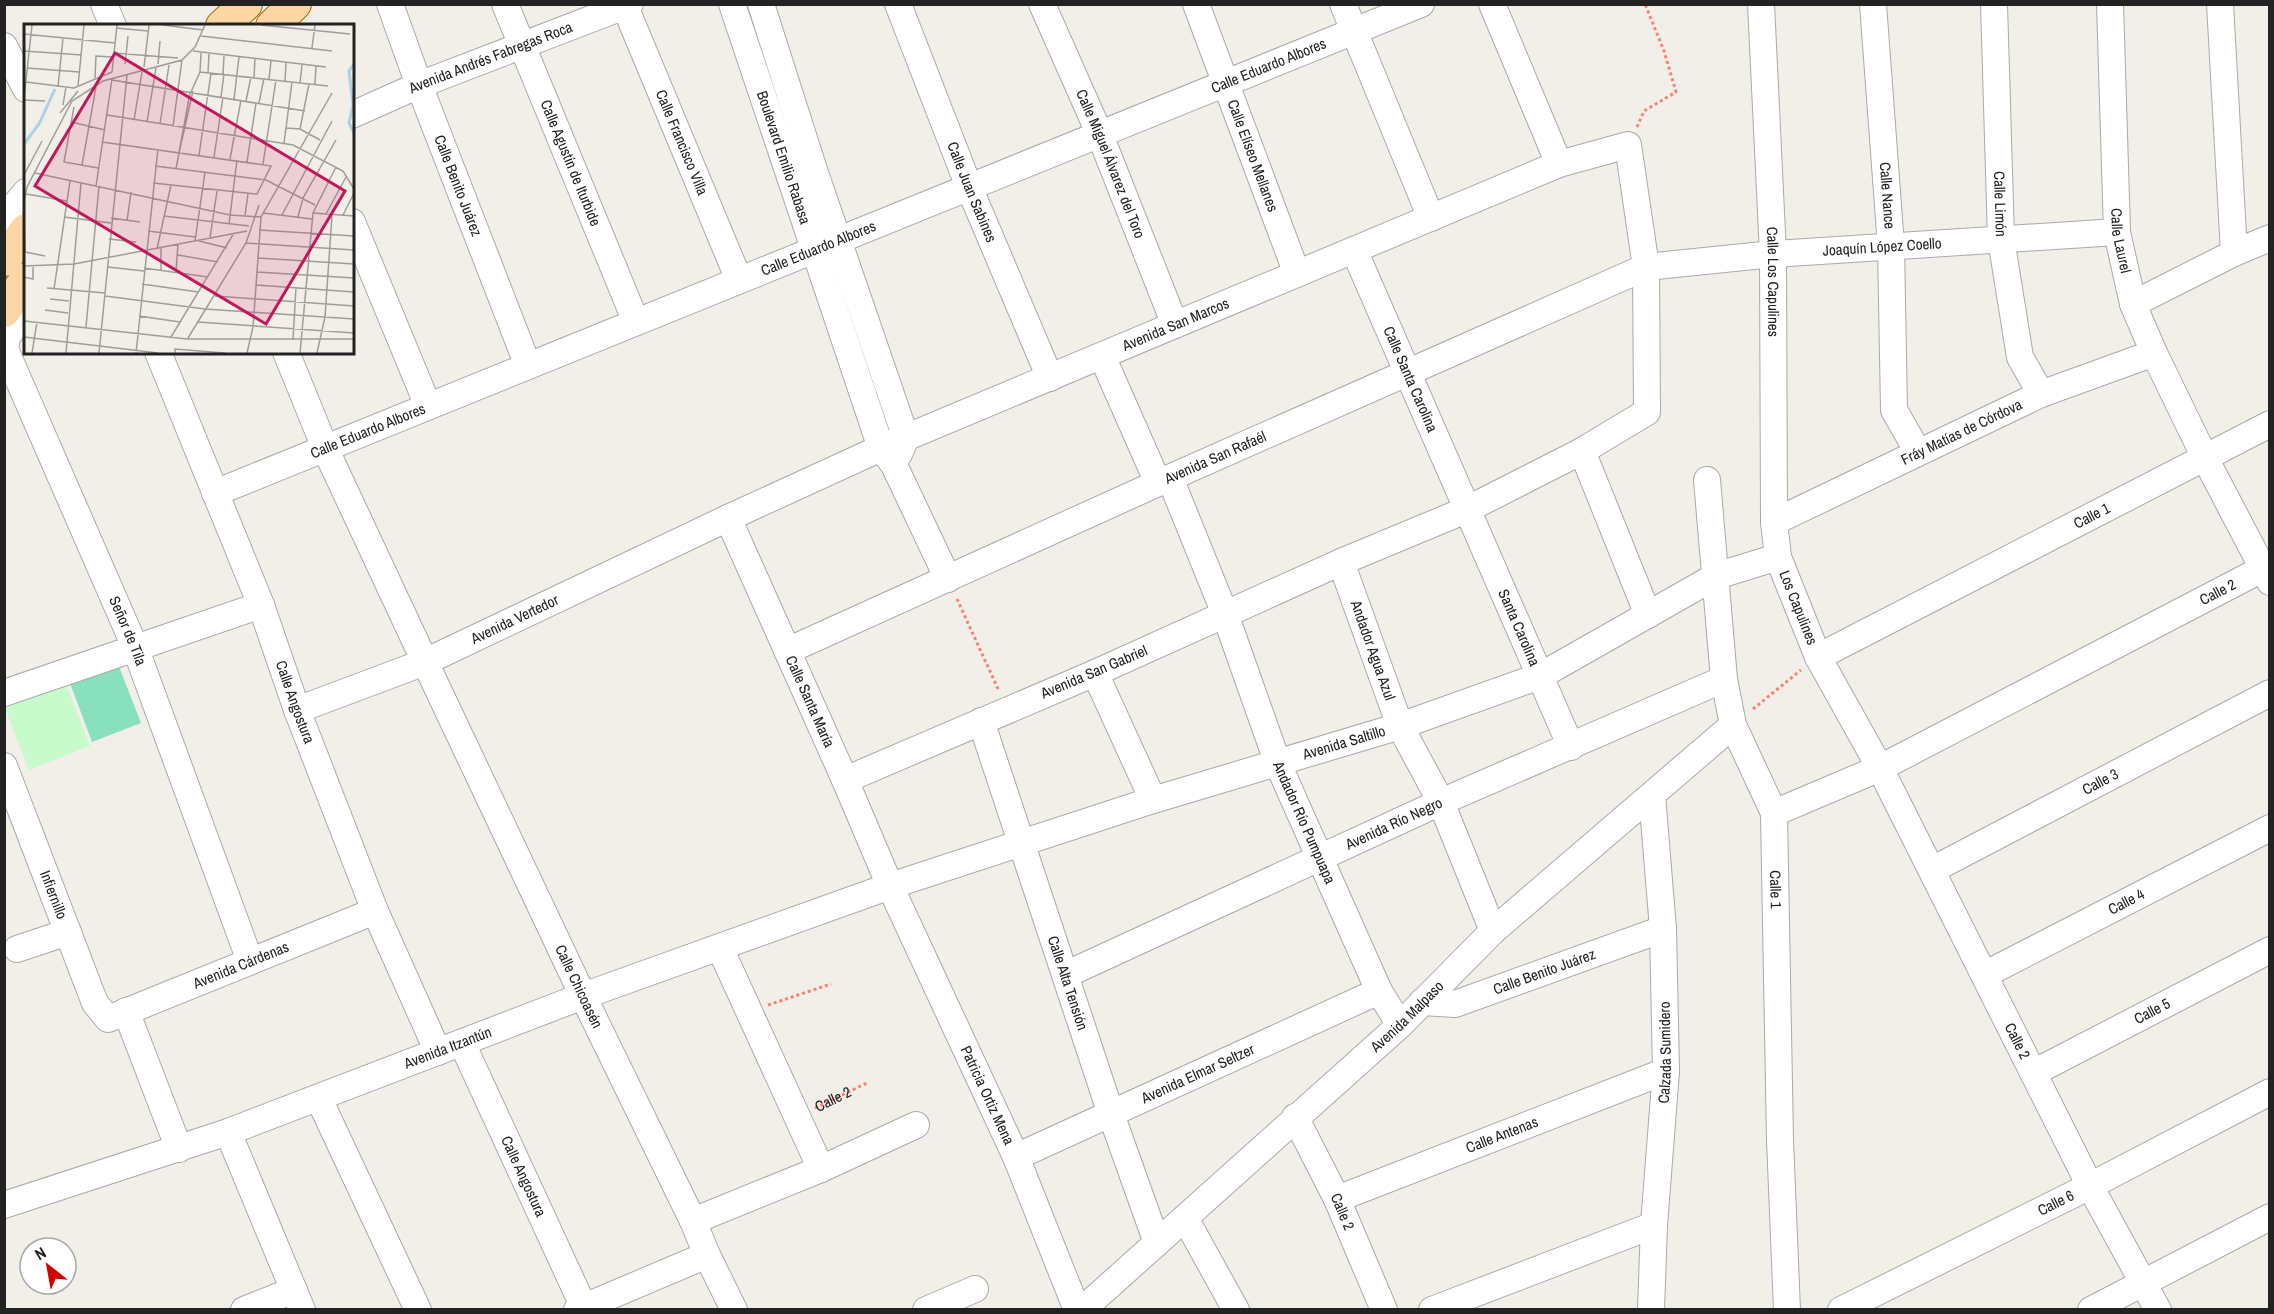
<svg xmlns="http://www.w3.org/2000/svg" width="2274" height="1314" viewBox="0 0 2274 1314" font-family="'Archivo Narrow',sans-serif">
  <rect width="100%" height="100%" fill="#f2efe9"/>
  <path fill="#c8facc" d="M 64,679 L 90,746 L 29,770 L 5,708 L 5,702 Z"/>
  <path fill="#88e0be" d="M 116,659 L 141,723 L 92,742 L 68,678 Z"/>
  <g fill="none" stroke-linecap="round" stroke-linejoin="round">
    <defs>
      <g id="minor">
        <path d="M 104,4 L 113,26"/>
        <path id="s2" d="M 390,4 L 419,85 L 528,366"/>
        <path id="s3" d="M 505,4 L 636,322"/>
        <path id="s4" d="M 624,4 L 739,280"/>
        <path id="s5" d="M 732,4 L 881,448 L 894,465 L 948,579"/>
        <path d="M 761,4 L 814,170 L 906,438 L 899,454"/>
        <path id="s6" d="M 898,4 L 969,187 L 1050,378"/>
        <path id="s7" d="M 1042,4 L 1100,135 L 1175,325"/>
        <path id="s8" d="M 1196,4 L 1297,274"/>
        <path d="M 1343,4 L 1431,218"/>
        <path d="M 1492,4 L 1559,164"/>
        <path id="s9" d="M 1761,4 L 1773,254 L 1774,522 L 1778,557 L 1818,657 L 1880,768 L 2090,1186 L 2158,1310"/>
        <path id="s10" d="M 1873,4 L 1891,246 L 1894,410 L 1918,452"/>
        <path id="s11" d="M 1994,4 L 2001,239 L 2020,357 L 2041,394"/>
        <path id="s12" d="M 2110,4 L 2117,232 L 2133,304 L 2154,353 L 2205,458 L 2270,582"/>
        <path d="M 2220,4 L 2234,253"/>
        <path d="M 4,46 L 26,89"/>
        <path id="s13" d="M 352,115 L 419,85 L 630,4"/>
        <path d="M 4,218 L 26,192"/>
        <path d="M 352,222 L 428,406"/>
        <path id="s14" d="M 1354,250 L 1571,747"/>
        <path d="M 2133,304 L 2234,253 L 2270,238"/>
        <path id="s15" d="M 26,312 L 7,337 L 5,349 L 135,647 L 250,961"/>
        <path id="s16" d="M 158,352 L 261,605 L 297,710 L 375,911 L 438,1052"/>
        <path id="s17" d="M 286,352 L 325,448 L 425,662 L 583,996 L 693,1221 L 707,1255 L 734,1310"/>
        <path d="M 1102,356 L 1158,483"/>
        <path d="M 1582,451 L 1648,615"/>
        <path id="s18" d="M 1170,478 L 1225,614 L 1278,764 L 1379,991 L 1400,1025"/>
        <path id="s19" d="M 1707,480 L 1724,679 L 1733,725 L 1774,813 L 1780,1140 L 1787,1310"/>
        <path id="s20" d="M 215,493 L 1421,4"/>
        <path id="s21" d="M 728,518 L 845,780 L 890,886 L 1016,1157 L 1077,1310"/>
        <path id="s22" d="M 1774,522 L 2041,394 L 2154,353"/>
        <path id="s23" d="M 1341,562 L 1400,726 L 1441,802 L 1493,931"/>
        <path id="s24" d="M 787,651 L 1158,483 L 1646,267 L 1773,254 L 2117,232"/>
        <path id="s25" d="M 1818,657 L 2270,424"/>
        <path d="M 1095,673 L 1153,800"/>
        <path d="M 4,693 L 261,605"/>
        <path id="s26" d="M 297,710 L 425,662 L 728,518 L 881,448 L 1559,164 L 1628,145 L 1646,267 L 1647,412 L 1582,451 L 1466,510 L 1341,562 L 1095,673 L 845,780"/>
        <path id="s27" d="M 981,721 L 1111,1114 L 1157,1243"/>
        <path id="s28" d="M 4,766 L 95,1003 L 108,1019 L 375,911"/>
        <path id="s29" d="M 1774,813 L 1880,768 L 2270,565"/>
        <path id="s30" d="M 1932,870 L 2270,693"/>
        <path d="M 720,948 L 821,1169"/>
        <path d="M 17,949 L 68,932"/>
        <path id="s31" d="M 1065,975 L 1441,802 L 1724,679"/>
        <path id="s32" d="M 1984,975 L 2270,828"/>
        <path id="s33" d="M 1422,1002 L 1455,1004 L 1663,929"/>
        <path d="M 126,1011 L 179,1149"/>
        <path id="s34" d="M 462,1043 L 585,1310"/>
        <path id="s35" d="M 2035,1072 L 2270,950"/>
        <path d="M 319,1099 L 418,1310"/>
        <path id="s36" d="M 1295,1117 L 1337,1199 L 1384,1310"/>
        <path d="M 228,1132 L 302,1310"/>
        <path id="s37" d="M 1016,1157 L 1379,991"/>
        <path id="s38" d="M 1337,1199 L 1666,1071"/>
        <path id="s39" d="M 4,1205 L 228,1132 L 583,996 L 890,886 L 1153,800 L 1400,726 L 1540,676 L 1716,576 L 1778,557"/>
        <path d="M 1185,1218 L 1236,1310"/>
        <path d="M 693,1221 L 821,1169 L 916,1125"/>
        <path d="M 244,1310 L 294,1290"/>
        <path d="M 577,1310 L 707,1255"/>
        <path d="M 926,1310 L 975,1289"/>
        <path id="s40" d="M 1082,1310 L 1400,1025 L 1493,931 L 1733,725"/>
        <path d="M 1432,1310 L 1654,1225"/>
        <path id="s41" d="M 1651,1310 L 1654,1225 L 1666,1071 L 1663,929 L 1652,795"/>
        <path id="s42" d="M 1841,1310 L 2090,1186 L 2270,1092"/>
        <path d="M 2091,1310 L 2270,1217"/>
      </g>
      <g id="major">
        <path d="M 222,26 L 246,4"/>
        <path d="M 272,26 L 295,4"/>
        <path d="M 4,260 L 26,230"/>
        <path d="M 4,311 L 26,279"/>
      </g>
    </defs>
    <use href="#minor" stroke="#a9a9a9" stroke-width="28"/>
    <use href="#major" stroke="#a06b00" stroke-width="34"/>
    <g stroke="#fa8072" stroke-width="3" stroke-dasharray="3 3" stroke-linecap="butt">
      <path d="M 1637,127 L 1644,111 L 1676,92 L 1664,51 L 1645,4"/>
      <path d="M 957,599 L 999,691"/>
      <path d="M 1753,709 L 1801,670"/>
      <path d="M 768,1005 L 831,984"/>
      <path id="s1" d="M 815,1108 L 867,1083"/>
    </g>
    <use href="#minor" stroke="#fff" stroke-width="26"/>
    <use href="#major" stroke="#fcd6a4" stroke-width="32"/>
  </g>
  <g text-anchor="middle" stroke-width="6" stroke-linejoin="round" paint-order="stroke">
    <g font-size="15" fill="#222" stroke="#fff">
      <text dy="5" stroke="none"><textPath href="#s13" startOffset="150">Avenida Andrés Fabregas Roca</textPath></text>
      <text dy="5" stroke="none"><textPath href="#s20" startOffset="1137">Calle Eduardo Albores</textPath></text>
      <text dy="5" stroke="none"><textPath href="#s4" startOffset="150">Calle Francisco Villa</textPath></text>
      <text dy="5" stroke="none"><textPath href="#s8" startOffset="162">Calle Elíseo Mellanes</textPath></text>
      <text dy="5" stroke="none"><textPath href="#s5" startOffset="162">Boulevard Emilio Rabasa</textPath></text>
      <text dy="5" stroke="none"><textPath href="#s3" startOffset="172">Calle Agustín de Iturbide</textPath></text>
      <text dy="5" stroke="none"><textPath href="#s7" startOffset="174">Calle Miguel Álvarez del Toro</textPath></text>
      <text dy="5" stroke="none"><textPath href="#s2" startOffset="194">Calle Benito Juárez</textPath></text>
      <text dy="5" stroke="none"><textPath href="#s6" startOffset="202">Calle Juan Sabines</textPath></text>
      <text dy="5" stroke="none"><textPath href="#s10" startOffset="192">Calle Nance</textPath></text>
      <text dy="5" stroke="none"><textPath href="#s11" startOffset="200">Calle Limón</textPath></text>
      <text dy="5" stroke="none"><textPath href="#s12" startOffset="237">Calle Laurel</textPath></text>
      <text dy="5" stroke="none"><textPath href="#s24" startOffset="1178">Joaquín López Coello</textPath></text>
      <text dy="5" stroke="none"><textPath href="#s20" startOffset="651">Calle Eduardo Albores</textPath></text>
      <text dy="5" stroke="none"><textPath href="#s9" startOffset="278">Calle Los Capulines</textPath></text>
      <text dy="5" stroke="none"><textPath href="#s26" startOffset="960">Avenida San Marcos</textPath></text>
      <text dy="5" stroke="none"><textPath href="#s14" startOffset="141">Calle Santa Carolina</textPath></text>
      <text dy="5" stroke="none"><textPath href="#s20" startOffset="165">Calle Eduardo Albores</textPath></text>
      <text dy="5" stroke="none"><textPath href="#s22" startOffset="208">Fráy Matías de Córdova</textPath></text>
      <text dy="5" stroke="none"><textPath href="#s24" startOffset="470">Avenida San Rafaél</textPath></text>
      <text dy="5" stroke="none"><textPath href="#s25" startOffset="308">Calle 1</textPath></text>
      <text dy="5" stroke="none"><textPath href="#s29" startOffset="496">Calle 2</textPath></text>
      <text dy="5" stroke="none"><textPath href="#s9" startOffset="608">Los Capulines</textPath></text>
      <text dy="5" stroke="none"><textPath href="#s26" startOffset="236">Avenida Vertedor</textPath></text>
      <text dy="5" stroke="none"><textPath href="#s14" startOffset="412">Santa Carolina</textPath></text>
      <text dy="5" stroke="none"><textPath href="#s15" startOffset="351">Señor de Tila</textPath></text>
      <text dy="5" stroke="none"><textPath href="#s23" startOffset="94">Andador Agua Azul</textPath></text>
      <text transform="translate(1094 672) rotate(-23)" y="5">Avenida San Gabriel</text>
      <text dy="5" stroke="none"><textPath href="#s21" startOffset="201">Calle Santa María</textPath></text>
      <text dy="5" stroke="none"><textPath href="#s16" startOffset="376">Calle Angostura</textPath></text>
      <text dy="5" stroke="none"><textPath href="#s39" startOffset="1418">Avenida Saltillo</textPath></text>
      <text dy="5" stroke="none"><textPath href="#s30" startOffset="190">Calle 3</textPath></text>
      <text dy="5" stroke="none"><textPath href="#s18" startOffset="370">Andador Río Pumpuapa</textPath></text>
      <text dy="5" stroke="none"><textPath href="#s31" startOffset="362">Avenida Río Negro</textPath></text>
      <text dy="5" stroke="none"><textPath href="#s19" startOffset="420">Calle 1</textPath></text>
      <text dy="5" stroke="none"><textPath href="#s28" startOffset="138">Infiernillo</textPath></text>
      <text dy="5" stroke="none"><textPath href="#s32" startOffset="160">Calle 4</textPath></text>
      <text dy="5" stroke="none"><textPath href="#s28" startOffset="418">Avenida Cárdenas</textPath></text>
      <text dy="5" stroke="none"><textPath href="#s33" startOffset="128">Calle Benito Juárez</textPath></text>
      <text dy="5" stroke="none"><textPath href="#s27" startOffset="276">Calle Alta Tensión</textPath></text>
      <text dy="5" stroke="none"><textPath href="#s17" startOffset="699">Calle Chicoasén</textPath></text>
      <text dy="5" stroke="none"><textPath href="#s35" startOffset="132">Calle 5</textPath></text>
      <text dy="5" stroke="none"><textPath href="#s40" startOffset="438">Avenida Malpaso</textPath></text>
      <text dy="5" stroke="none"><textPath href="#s9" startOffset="1094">Calle 2</textPath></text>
      <text dy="5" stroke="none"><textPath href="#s39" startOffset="471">Avenida Itzantún</textPath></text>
      <text dy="5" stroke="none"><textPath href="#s41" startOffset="258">Calzada Sumidero</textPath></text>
      <text dy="5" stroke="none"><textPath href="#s37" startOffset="200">Avenida Elmar Seltzer</textPath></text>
      <text dy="5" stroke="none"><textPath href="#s21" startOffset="633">Patricia Ortiz Mena</textPath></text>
      <text dy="5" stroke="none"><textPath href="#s1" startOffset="20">Calle 2</textPath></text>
      <text dy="5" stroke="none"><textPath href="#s38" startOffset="177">Calle Antenas</textPath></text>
      <text dy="5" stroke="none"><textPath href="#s34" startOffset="147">Calle Angostura</textPath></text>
      <text dy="5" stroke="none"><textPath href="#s42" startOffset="240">Calle 6</textPath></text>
      <text dy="5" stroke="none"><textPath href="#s36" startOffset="106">Calle 2</textPath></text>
    </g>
  </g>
  <g transform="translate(24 24)">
    <rect width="330" height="330" fill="#f2efe9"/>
    <path fill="none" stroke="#aad3df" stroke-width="3" d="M 330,40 L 325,47 L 329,81 L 325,99 L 330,109M 0,120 L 15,100 L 31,65"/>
    <path fill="none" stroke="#9f9d99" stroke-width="1.5" d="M 139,1 L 179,6M 237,1 L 326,10M 92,4 L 124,7M 0,10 L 91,19M 177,12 L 308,27M 288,24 L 291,1M 0,27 L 58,31M 169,27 L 302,43M 90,29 L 154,34M 101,40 L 104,12M 134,40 L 136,17M 120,43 L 125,1M 3,44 L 55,48M 88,48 L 93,1M 176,48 L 304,62M 184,49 L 185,30M 199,50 L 200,32M 230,53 L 231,35M 71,54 L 72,32 L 89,33M 245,55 L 247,37M 88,56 L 281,87M 261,57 L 262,39M 2,58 L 50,64 L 88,48M 276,59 L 278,41M 291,60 L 292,42M 54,62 L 60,1M 34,63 L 39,14M 167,68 L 176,48 L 177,29M 197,73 L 200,50M 0,75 L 8,1M 210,75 L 215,33M 0,76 L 21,77M 222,77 L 227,53M 235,79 L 240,54M 39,81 L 42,63M 50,83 L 40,138 L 74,144M 36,89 L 54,67M 83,91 L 269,121 L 319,147 L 330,165M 110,96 L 118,48M 47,98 L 81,106M 123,98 L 132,44M 136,100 L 145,41M 149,102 L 158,36M 262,104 L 276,105 L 296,116M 276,105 L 285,60M 78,118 L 247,142 L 233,170 L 129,159M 260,119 L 268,58M 155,129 L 169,67M 175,131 L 187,49M 190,133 L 199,73M 206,135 L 217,76M 223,138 L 232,79M 239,140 L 252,56M 58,141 L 72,63M 131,142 L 242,156 L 291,181M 152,145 L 166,69M 11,149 L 206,191 L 237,193M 0,151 L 18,117M 72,162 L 88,55M 2,170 L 43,177M 0,178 L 3,163 L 48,77 L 79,57 L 158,36 L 171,23 L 181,1M 0,189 L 1,228M 239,189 L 288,195M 289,189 L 330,192M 302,190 L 322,153M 221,191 L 224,170M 258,191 L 308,97M 319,191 L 330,169M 140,192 L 225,202M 40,193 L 87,199M 274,193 L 279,174 L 312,116M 87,194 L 116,198M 103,197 L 107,168M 205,200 L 213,136M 235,206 L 330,212M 124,207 L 171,213M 186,214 L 193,167M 85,215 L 112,218M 171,217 L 181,148M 175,217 L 203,224M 222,219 L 330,226M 133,225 L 147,161M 1,228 L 21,232M 154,231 L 194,238M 234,234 L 330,240M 0,242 L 50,240 L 223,207M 84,243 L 120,247M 120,244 L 184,253M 137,246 L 137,224M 152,247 L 154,220M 233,248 L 330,254M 0,253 L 9,255 L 9,243M 118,260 L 174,268M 232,261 L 330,268M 23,264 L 81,269M 30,265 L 46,157M 81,272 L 181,285 L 330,295M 191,272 L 330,282M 26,275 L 45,277M 21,286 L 44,289M 115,292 L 156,298M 0,297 L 163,315 L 330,315M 174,298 L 330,309M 62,303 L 75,162M 0,313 L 134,329M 147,313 L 210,209M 164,314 L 222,219 L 235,181M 269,316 L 272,263M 8,329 L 13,298M 42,329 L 57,159M 75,329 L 103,51M 112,329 L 134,125M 151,329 L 151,325 L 201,329M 223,329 L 229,303 L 237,193 L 308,69M 276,329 L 289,189 L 312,143M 293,329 L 301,293 L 308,191"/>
    <path fill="#c2185b" fill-opacity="0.15" stroke="#c2185b" stroke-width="3" d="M 91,29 L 321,167 L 242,300 L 11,162 Z"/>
    <rect width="330" height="330" fill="none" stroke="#222" stroke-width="3"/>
  </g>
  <rect width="2274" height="1314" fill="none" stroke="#222222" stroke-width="12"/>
  <g transform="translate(48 1266) rotate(329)"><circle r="28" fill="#ffffff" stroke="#a7a7a7" stroke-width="1.5"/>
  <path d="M0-4.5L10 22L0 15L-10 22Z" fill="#d40000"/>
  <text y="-9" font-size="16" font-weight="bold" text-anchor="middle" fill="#222222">N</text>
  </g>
</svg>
